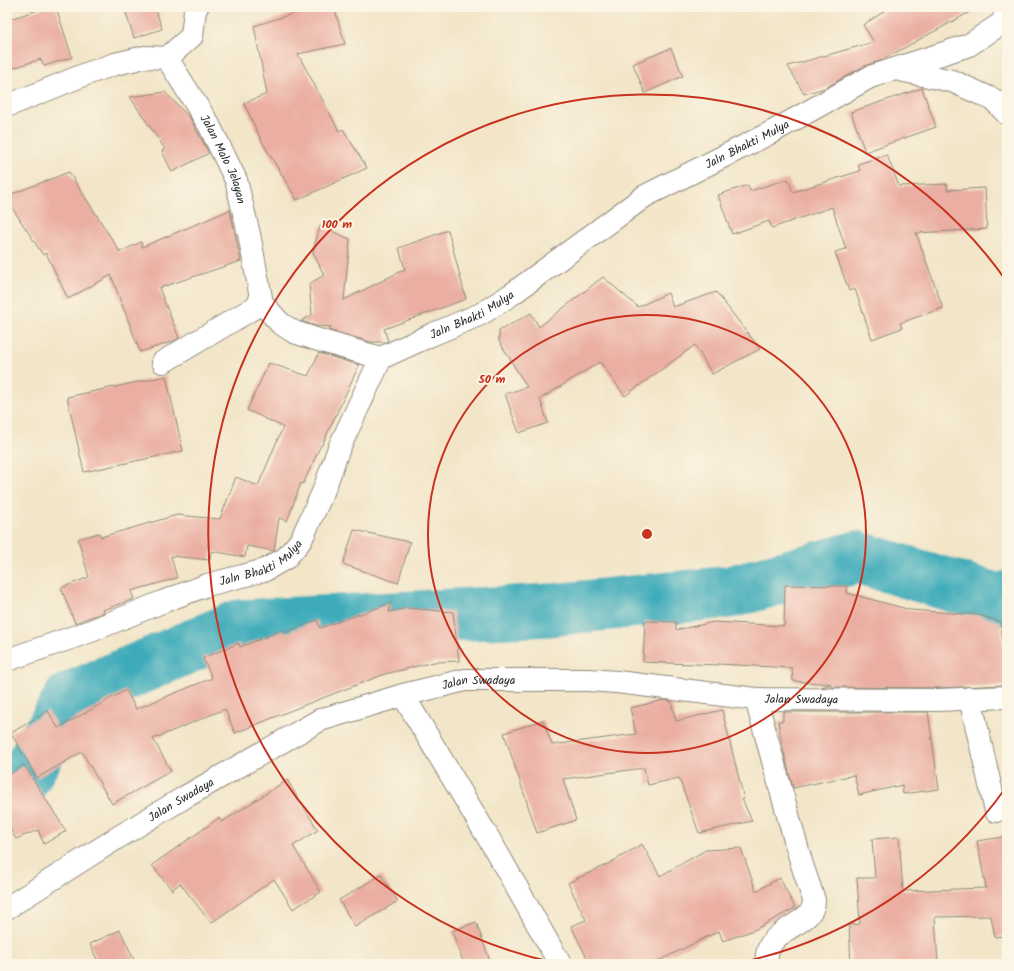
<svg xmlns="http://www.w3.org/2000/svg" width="1014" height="971" viewBox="0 0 1014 971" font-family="Kalam,sans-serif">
  <rect width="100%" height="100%" fill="#fcf5e5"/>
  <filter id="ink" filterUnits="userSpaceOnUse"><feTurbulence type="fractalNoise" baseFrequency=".025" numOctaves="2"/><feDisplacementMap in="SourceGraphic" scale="8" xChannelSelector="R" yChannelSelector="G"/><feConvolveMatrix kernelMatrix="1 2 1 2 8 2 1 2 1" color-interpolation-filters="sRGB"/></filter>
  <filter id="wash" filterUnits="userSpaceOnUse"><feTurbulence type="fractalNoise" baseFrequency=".012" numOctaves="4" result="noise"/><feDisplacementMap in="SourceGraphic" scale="16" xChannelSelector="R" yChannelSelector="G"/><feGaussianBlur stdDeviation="0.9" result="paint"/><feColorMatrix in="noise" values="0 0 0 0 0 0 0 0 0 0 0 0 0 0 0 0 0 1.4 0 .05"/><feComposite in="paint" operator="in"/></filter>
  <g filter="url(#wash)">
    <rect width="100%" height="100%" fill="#f2e5c8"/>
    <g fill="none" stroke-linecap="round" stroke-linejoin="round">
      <path stroke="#3cabb9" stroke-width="53" d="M 7,807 L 70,698 L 238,626 L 551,610 L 730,592 L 857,557 L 999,600 L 1007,597"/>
    </g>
    <g id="blocks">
      <g fill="#eaafa2">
        <path d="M 47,7 L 56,7 L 72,57 L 44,66 L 41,59 L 7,70 L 7,20 Z"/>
        <path d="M 124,7 L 155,7 L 162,29 L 134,38 Z"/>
        <path d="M 314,7 L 334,7 L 345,44 L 298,54 L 339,131 L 343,129 L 367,168 L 297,200 L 261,140 L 244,103 L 267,94 L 254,26 Z"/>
        <path d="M 891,7 L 979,7 L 880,61 L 864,66 L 825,88 L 804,94 L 788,66 L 874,42 L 863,25 Z"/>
        <path d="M 671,48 L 683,76 L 645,93 L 633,64 Z"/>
        <path d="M 922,88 L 936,127 L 865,152 L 851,112 Z"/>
        <path d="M 165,92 L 190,118 L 209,153 L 172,172 L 162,151 L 165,149 L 130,97 Z"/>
        <path d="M 887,155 L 899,186 L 947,184 L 947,190 L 985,188 L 987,229 L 916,233 L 943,308 L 900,323 L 902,328 L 872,339 L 855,289 L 849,291 L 835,252 L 846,249 L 832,207 L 772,228 L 769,221 L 732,234 L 718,195 L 748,185 L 750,191 L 788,179 L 793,192 L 860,171 L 858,164 Z"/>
        <path d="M 69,172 L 120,252 L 141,242 L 142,247 L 230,210 L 241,261 L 159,288 L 179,338 L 171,342 L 140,352 L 111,275 L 68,299 L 46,253 L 43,255 L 7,200 L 7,196 Z"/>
        <path d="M 320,226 L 350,239 L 344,300 L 405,269 L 399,248 L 448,230 L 466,299 L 384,329 L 388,341 L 386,342 L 371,342 L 329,330 L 331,327 L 316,326 L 301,321 L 312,315 L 309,284 L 324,275 L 313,252 Z"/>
        <path d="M 603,277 L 638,307 L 668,293 L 673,307 L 716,292 L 760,349 L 712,374 L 695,345 L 625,396 L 600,362 L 540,399 L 548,423 L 519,433 L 505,394 L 527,387 L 499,341 L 499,331 L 531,313 L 539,327 Z"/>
        <path d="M 319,353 L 359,365 L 322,445 L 321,445 L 303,484 L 301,483 L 287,521 L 279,518 L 274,551 L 247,546 L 245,557 L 211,551 L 210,560 L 171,556 L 177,578 L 131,591 L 134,599 L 103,610 L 104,612 L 75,623 L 61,588 L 89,577 L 78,539 L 99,533 L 101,537 L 177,515 L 220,519 L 236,477 L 258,486 L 283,427 L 247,410 L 269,363 L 308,376 Z"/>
        <path d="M 166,376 L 183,451 L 84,472 L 67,397 Z"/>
        <path d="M 354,530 L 410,542 L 398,583 L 343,564 Z"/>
        <path d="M 785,585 L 847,586 L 847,593 L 911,610 L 979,615 L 1001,622 L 1006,685 L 938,688 L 821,687 L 831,684 L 793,681 L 792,668 L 718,664 L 718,665 L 643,662 L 645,621 L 676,622 L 676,630 L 714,622 L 784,626 Z"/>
        <path d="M 391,603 L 389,612 L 407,608 L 453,612 L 459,661 L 434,662 L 385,674 L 312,702 L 235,733 L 225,709 L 153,739 L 171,771 L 112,804 L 82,752 L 37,778 L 11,733 L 48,711 L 58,728 L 126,690 L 136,709 L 212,678 L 203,658 L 239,643 L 240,647 L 283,630 L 284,633 L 317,620 L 320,628 Z"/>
        <path d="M 664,700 L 671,701 L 676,721 L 722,710 L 744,799 L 742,799 L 752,821 L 699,833 L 679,778 L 648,785 L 644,768 L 563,779 L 576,820 L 537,833 L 504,733 L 543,720 L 552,745 L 636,734 L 630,708 Z"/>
        <path d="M 783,712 L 928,712 L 939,789 L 903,794 L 902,785 L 859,795 L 854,775 L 793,788 L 782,745 L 778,721 L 783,721 Z"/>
        <path d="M 24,765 L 66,831 L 44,844 L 38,830 L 16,839 L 7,825 L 7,776 Z"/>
        <path d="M 287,780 L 318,830 L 293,846 L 321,892 L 293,909 L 274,879 L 211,923 L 180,883 L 172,890 L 152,865 L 219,818 L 222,822 Z"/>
        <path d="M 899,837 L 903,891 L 986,888 L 977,841 L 1003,837 L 1007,860 L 1007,936 L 995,937 L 991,916 L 935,917 L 938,964 L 851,964 L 849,925 L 860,924 L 857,878 L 875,878 L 872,839 Z"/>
        <path d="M 642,844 L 660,876 L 706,850 L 741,848 L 756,891 L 780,878 L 795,908 L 754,930 L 723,941 L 719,931 L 652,964 L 590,964 L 571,926 L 586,920 L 568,883 L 610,863 Z"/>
        <path d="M 381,875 L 398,901 L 355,927 L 339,900 Z"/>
        <path d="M 476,922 L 491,964 L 464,964 L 452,931 Z"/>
        <path d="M 120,930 L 136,964 L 99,964 L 90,944 Z"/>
      </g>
    </g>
  </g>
  <g filter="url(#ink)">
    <use href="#blocks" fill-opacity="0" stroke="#8e887a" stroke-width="1"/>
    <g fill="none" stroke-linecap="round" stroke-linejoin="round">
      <defs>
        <g id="minor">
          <path d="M 167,58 L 192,36 L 195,10 L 197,7"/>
          <path d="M 895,69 L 952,81 L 994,100 L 1007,114"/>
          <path id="s1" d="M 7,106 L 86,74 L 115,64 L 145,57 L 167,58 L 209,125 L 236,180 L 249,234 L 262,303 L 280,323 L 294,332 L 325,342 L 381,358"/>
          <path d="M 163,362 L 262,303"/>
          <path id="s2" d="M 7,660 L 91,631 L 162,602 L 207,585 L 265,570 L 286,558 L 301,540 L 323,492 L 339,448 L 381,358 L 431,335 L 481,314 L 512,294 L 645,196 L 772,132 L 870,77 L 969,45 L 1002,23 L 1007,11"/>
          <path d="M 403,695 L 495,849 L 560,964"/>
          <path d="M 970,698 L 996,811"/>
          <path d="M 756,699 C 770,750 784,802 799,854 C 802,865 806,877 810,888 C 811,892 813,896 814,900 C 815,928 762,926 767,964"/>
          <path id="s3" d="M 7,908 L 117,838 L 185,797 L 320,720 L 403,695 L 465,680 L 588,680 L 617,682 L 756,699 L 938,700 L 1007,697"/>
        </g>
      </defs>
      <use href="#minor" stroke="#8e887a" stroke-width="24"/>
      <use href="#minor" stroke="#fff" stroke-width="22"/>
    </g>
  </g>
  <g fill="none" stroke="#c8321e" stroke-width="2">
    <circle cx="647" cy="534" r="219"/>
    <path d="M1007 786A439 439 0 0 1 738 963M556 963A439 439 0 1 1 1007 282"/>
  </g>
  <g text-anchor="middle" stroke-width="4" stroke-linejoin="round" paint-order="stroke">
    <g font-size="12" fill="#2b2b2b" stroke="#fcf5e5">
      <text dy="4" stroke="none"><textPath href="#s2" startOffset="946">Jaln Bhakti Mulya</textPath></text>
      <text dy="4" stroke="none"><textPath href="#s1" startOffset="285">Jalan Malo Jelayan</textPath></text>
      <text dy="4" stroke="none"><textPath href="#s2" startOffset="621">Jaln Bhakti Mulya</textPath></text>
      <text dy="4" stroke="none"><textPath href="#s2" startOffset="273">Jaln Bhakti Mulya</textPath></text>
      <text dy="4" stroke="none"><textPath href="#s3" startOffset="529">Jalan Swadaya</textPath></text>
      <text dy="4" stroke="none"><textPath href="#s3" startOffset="853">Jalan Swadaya</textPath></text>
      <text dy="4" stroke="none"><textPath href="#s3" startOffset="205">Jalan Swadaya</textPath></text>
    </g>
  </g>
  <circle cx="647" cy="534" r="6" fill="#c8321e" stroke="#fcf5e5" stroke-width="2"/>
  <g font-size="12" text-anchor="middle" font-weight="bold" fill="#c8321e" stroke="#fcf5e5" stroke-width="4" stroke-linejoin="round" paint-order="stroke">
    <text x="337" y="228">100 m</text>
    <text x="492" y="383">50 m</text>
  </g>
  <rect width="1014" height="971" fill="none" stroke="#fcf5e5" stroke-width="24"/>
</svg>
